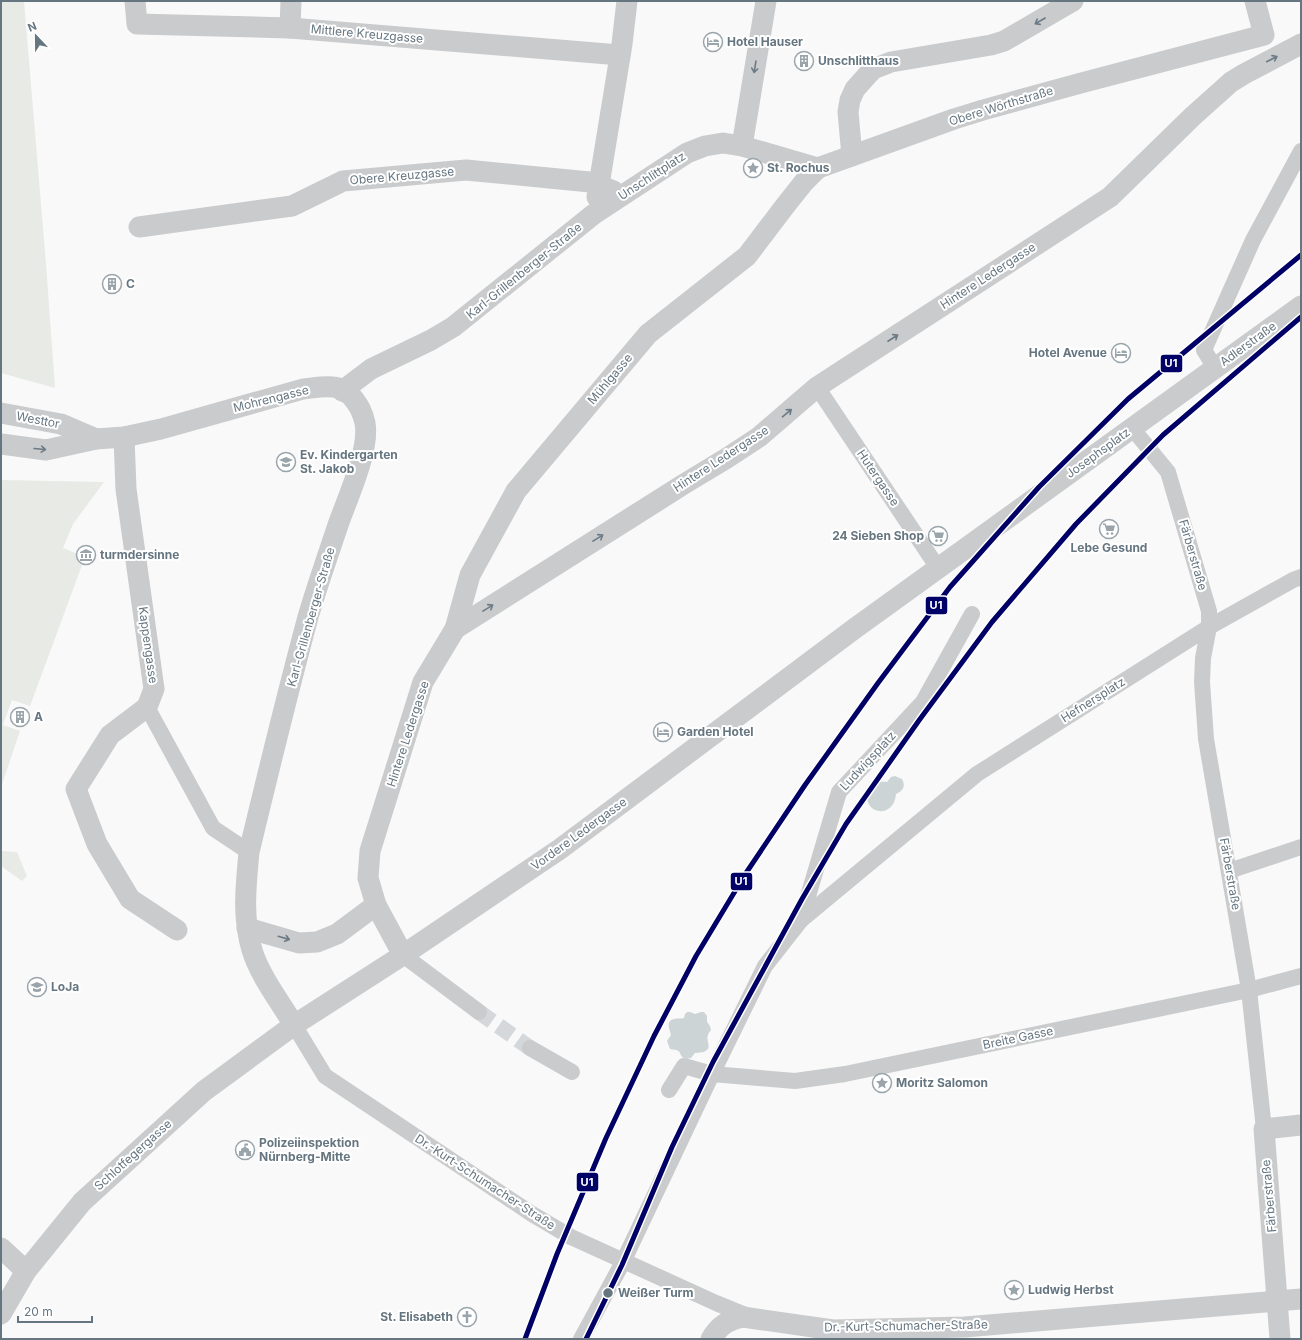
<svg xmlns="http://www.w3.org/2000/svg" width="1302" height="1340" viewBox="0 0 1302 1340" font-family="Inter,sans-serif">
  <rect width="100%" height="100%" fill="#f9f9f9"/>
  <g fill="#e8eae6">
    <path d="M 1,1 L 24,1 L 46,264 L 55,388 L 1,373 Z"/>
    <path d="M 1,480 L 104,482 L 73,524 L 63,548 L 85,557 L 30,706 L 12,700 L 3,725 L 20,731 L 1,787 Z"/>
    <path d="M 2,851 L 17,852 L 27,876 L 22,881 L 1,866 Z"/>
  </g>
  <g fill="#ccd4d6">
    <path d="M 895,776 L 902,779 C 906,786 903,791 896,794 C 894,820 861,815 868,789 C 874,783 879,781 887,782 L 891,777 Z"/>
    <path d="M 687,1012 L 690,1012 L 695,1014 L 701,1012 L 704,1012 L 707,1016 L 707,1022 L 710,1026 L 711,1030 C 710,1032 708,1033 708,1035 C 706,1040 710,1044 708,1049 L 704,1052 L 695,1053 L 691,1058 L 686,1059 L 682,1057 C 678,1048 678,1051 670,1049 L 667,1041 L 671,1035 C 670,1030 665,1021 674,1019 C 678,1018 680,1019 684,1018 L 685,1014 Z"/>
  </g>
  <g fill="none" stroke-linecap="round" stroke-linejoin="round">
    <path stroke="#d4d8db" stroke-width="16" stroke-dasharray="16 8" stroke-linecap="butt" d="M 479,1012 L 530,1048"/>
    <g stroke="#cacbcc" stroke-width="16">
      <path d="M 600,183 L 615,189"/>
      <path d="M 1215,368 L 1204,350 L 1253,240 L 1301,151"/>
      <path d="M 817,387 L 938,568"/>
      <path d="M 1132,428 L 1168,472 L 1209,611 L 1209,627 L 1203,658 L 1202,682 L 1206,739 L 1249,990 L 1264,1129"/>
      <path d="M 147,707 L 213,828 L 249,852"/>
      <path d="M 1229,871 L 1301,847"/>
      <path d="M 801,920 L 977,774 L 1209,627 L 1293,580 L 1301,577"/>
      <path d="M 403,955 L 479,1012"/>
      <path d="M 294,1025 L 325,1076 L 532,1214 L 571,1237 L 716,1303 L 750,1317"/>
      <path d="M 530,1048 L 572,1072"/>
      <path d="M 669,1090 L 684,1066 L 712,1074 L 795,1081 L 845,1074 L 1249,990 L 1301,976"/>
      <path d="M 581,1339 L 623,1262 L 712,1074 L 765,966 L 801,920 L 839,792 L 923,702 L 972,614"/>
    </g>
    <g stroke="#cacbcc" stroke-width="21">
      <path d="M 135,1 L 137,24 L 290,28 L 620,55"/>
      <path d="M 290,28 L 291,1"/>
      <path d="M 742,146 L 766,1"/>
      <path d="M 852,156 L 848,112 L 850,100 L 855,89 L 873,69 L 891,62 L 991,45 L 1004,41 L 1073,1"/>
      <path d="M 597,197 L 622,44 L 627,1"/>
      <path d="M 139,227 L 292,206 L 343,181 L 466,170 L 600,183"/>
      <path d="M 342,391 L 371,369 L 431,340 L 453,327 L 594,214 L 687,153 L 705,146 L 723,143 L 742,146 L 818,168 L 954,119 L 983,110 L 1081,83 L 1264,35 L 1255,1"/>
      <path d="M 1,413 L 61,424 L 96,439"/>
      <path d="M 124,437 L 126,489 L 154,689 L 147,707 L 110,735 L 76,789 L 97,844 L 130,899 L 177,930"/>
      <path d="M 1,444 L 46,450 L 96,439 L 124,437 L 161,429 L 303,389 C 313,388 323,386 333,387 C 350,388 362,408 365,423 C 370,450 347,499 338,525 C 328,555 317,586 308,617 C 287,695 268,773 249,852 C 246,885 242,917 252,950 C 259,974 280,1002 294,1025"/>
      <path d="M 455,629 L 470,575 L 516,491 L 648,334 L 747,256 L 785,206 L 804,182 L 818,168"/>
      <path d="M 247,928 L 299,943 L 317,942 L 337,934 L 376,905"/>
      <path d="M 403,955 L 376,905 L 368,878 L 370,851 L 423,682 L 455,629 L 684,484 L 727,458 L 759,437 L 817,387 L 1110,197 L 1193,116 L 1231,82 L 1244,74 L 1301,44"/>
      <path d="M 1,1248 L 26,1271"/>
      <path d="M 1,1314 L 26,1271 L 82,1202 L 204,1091 L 294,1025 L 403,955 L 560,849 L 854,629 L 1301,306"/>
      <path d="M 711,1339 C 718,1327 729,1319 743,1317 L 833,1330 L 965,1327 L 1301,1299"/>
      <path d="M 1280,1339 L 1264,1129 L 1301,1125"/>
    </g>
    <defs>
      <g id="metro-1">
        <path d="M 525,1339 L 557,1254 L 606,1138 L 654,1036 L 696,956 L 746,873 L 805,785 L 878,683 L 950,587 L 1039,487 L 1128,399 L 1301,255"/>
        <path d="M 586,1339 L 622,1265 L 672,1147 L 713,1062 L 802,899 L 846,824 L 920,719 L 992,622 L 1076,524 L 1163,435 L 1301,317"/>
      </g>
    </defs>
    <use href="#metro-1" stroke="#fff" stroke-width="8"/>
    <use href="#metro-1" stroke="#006" stroke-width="5"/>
  </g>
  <defs><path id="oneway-shaft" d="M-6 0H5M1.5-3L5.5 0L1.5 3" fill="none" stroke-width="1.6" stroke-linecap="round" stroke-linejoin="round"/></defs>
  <g stroke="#6b7a85">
    <use href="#oneway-shaft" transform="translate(1040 21) rotate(150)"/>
    <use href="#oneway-shaft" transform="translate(1272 59) rotate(-27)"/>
    <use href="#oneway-shaft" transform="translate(755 67) rotate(99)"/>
    <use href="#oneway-shaft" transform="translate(893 338) rotate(-33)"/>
    <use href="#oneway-shaft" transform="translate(787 413) rotate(-40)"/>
    <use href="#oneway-shaft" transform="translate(40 449) rotate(5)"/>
    <use href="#oneway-shaft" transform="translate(598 538) rotate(-32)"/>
    <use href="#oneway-shaft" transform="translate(488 608) rotate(-32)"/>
    <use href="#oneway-shaft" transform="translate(284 938) rotate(16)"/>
  </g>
  <defs>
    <symbol id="hotel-ring" viewBox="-11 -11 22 22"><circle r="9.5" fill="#fff" stroke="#99a4ab" stroke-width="1.5"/><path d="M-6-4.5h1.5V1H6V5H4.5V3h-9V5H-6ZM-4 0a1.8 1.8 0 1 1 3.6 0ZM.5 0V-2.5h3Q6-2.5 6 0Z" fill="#99a4ab"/></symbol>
    <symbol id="building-ring" viewBox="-11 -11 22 22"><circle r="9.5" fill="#fff" stroke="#99a4ab" stroke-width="1.5"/><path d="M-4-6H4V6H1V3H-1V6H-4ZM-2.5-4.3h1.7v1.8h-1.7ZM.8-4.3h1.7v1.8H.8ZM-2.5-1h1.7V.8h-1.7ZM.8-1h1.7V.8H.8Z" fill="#99a4ab"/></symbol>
    <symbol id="sight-ring" viewBox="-11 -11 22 22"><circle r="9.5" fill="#fff" stroke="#99a4ab" stroke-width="1.5"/><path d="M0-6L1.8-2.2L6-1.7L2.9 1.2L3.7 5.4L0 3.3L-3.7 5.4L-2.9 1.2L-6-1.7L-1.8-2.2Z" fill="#99a4ab"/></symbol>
    <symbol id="school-ring" viewBox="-11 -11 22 22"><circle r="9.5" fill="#fff" stroke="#99a4ab" stroke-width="1.5"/><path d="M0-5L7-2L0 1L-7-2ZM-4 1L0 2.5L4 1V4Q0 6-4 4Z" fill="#99a4ab"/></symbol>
    <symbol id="supermarket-ring" viewBox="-11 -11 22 22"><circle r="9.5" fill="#fff" stroke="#99a4ab" stroke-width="1.5"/><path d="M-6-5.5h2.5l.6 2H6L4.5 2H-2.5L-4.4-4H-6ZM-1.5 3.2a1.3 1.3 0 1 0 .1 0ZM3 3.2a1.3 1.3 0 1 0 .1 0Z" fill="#99a4ab"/></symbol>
    <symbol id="museum-ring" viewBox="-11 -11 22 22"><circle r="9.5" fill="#fff" stroke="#99a4ab" stroke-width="1.5"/><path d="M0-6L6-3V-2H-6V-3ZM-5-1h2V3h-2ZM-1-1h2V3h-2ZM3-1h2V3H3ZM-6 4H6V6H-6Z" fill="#99a4ab"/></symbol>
    <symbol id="civic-ring" viewBox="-11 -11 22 22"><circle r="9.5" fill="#fff" stroke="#99a4ab" stroke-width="1.5"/><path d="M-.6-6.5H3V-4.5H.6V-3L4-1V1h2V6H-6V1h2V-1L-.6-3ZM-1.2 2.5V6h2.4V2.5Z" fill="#99a4ab"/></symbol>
    <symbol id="church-ring" viewBox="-11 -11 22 22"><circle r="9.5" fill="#fff" stroke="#99a4ab" stroke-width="1.5"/><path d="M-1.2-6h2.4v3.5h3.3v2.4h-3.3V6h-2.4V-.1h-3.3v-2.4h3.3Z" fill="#99a4ab"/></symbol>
  </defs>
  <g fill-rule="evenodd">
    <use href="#hotel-ring" x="702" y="31" width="22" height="22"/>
    <use href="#building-ring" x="793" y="50" width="22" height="22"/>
    <use href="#sight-ring" x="742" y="157" width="22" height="22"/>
    <use href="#building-ring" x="101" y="273" width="22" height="22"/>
    <use href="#hotel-ring" x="1110" y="342" width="22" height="22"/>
    <use href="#school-ring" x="275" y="451" width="22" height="22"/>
    <use href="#supermarket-ring" x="1098" y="518" width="22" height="22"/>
    <use href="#supermarket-ring" x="927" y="525" width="22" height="22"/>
    <use href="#museum-ring" x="75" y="544" width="22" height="22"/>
    <use href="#building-ring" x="9" y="706" width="22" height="22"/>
    <use href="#hotel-ring" x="652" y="721" width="22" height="22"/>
    <use href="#school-ring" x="26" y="976" width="22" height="22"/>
    <use href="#sight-ring" x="871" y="1072" width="22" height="22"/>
    <use href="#civic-ring" x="234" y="1139" width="22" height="22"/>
    <use href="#sight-ring" x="1003" y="1279" width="22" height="22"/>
    <use href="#church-ring" x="456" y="1306" width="22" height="22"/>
  </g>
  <circle fill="#667681" stroke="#fff" stroke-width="1.5" cx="608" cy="1293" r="5.5"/>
  <g text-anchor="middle" stroke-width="4" stroke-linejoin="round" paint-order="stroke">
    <g font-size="12" fill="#667681" stroke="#fff">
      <text transform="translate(367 34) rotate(5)" y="4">Mittlere Kreuzgasse</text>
      <text transform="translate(1001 106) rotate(-17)" y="4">Obere Wörthstraße</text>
      <text transform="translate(402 176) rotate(-5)" y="4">Obere Kreuzgasse</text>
      <text transform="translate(652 176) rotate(-33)" y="4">Unschlittplatz</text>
      <text transform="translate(524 271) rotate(-39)" y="4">Karl-Grillenberger-Straße</text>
      <text transform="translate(988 276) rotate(-33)" y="4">Hintere Ledergasse</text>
      <text transform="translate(1248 344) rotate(-36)" y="4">Adlerstraße</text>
      <text transform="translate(610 379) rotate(-50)" y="4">Mühlgasse</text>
      <text transform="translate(271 399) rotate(-14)" y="4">Mohrengasse</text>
      <text transform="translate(38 420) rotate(11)" y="4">Westtor</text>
      <text transform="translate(1098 453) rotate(-36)" y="4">Josephsplatz</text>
      <text transform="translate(721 459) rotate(-33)" y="4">Hintere Ledergasse</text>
      <text transform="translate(878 478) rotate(56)" y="4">Hutergasse</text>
      <text transform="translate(1193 555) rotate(74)" y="4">Färberstraße</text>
      <text transform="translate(311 617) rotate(-74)" y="4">Karl-Grillenberger-Straße</text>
      <text transform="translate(148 645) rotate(82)" y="4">Kappengasse</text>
      <text transform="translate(1093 700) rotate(-32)" y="4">Hefnersplatz</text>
      <text transform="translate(408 734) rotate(-72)" y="4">Hintere Ledergasse</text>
      <text transform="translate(868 761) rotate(-47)" y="4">Ludwigsplatz</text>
      <text transform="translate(579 834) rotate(-36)" y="4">Vordere Ledergasse</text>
      <text transform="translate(1230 874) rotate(80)" y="4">Färberstraße</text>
      <text transform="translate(1018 1038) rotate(-12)" y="4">Breite Gasse</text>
      <text transform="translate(133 1155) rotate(-42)" y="4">Schlotfegergasse</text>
      <text transform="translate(485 1182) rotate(33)" y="4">Dr.-Kurt-Schumacher-Straße</text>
      <text transform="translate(1269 1196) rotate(-95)" y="4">Färberstraße</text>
      <text transform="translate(906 1326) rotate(-1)" y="4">Dr.-Kurt-Schumacher-Straße</text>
    </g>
    <g font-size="12" font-weight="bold" fill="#667681" stroke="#fff" text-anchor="start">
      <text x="727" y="46">Hotel Hauser</text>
      <text x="818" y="65">Unschlitthaus</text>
      <text x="767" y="172">St. Rochus</text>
      <text x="126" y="288">C</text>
      <text x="1107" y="357" text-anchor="end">Hotel Avenue</text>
      <text x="300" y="459">Ev. Kindergarten<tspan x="300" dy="14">St. Jakob</tspan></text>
      <text x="924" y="540" text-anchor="end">24 Sieben Shop</text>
      <text x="1109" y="552" text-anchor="middle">Lebe Gesund</text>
      <text x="100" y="559">turmdersinne</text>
      <text x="34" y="721">A</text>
      <text x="677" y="736">Garden Hotel</text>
      <text x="51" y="991">LoJa</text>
      <text x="896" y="1087">Moritz Salomon</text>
      <text x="259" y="1147">Polizeiinspektion<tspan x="259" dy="14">Nürnberg-Mitte</tspan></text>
      <text x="1028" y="1294">Ludwig Herbst</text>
      <text x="453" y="1321" text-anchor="end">St. Elisabeth</text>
    </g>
    <g font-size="12" font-weight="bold" fill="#667681" stroke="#fff" text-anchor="start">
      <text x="618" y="1297">Weißer Turm</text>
    </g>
  </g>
  <g stroke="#fff" stroke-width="1.5">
    <rect x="1160" y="354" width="23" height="19" rx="4" fill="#006"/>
    <rect x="925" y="596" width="23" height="19" rx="4" fill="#006"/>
    <rect x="730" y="872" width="23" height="19" rx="4" fill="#006"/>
    <rect x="576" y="1172" width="23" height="20" rx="4" fill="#006"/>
  </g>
  <g font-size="11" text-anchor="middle" font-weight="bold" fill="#fff">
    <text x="1171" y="367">U1</text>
    <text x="936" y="609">U1</text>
    <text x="741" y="885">U1</text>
    <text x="587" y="1186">U1</text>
  </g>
  <rect width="1302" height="1340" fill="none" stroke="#667681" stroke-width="4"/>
  <g transform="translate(36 36) rotate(338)" stroke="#ffffff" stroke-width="3" paint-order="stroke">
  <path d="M0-3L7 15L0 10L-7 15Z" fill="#667681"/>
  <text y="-6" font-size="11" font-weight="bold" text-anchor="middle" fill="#667681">N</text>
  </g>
  <path d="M18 1316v6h74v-6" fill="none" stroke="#667681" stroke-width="2"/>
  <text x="24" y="1316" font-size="12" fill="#667681" stroke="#ffffff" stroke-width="3" paint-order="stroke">20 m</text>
</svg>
